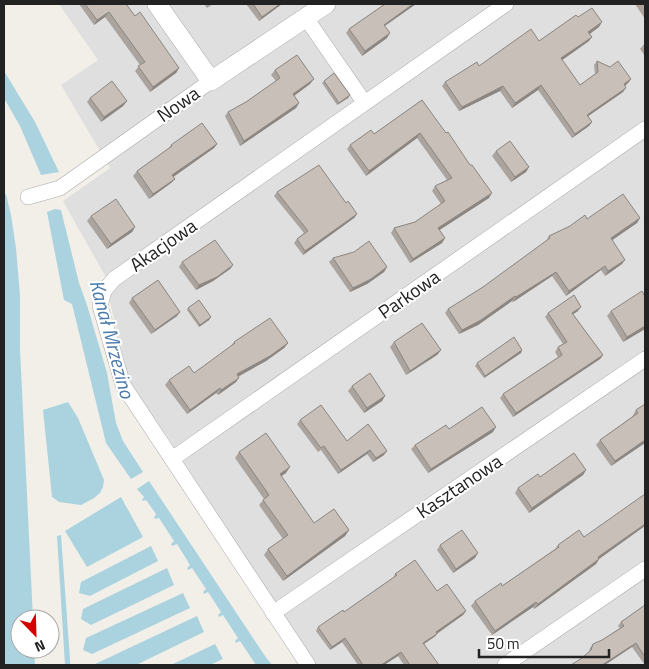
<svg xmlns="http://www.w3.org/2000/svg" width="649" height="669" viewBox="0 0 649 669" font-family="'Titillium Web',sans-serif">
  <rect width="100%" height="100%" fill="#f2efe9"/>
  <path fill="#e0dfdf" d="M 59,4 L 645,4 L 645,665 L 314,665 L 167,436 L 137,395 L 129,379 L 109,299 L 112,288 L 63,201 L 110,168 L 61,85 L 98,60 Z"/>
  <g fill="#aad3df">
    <path d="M 4,71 L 35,122 L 59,172 L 41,175 L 20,126 L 4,98 Z"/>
    <path d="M 4,192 L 5,195 L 6,194 L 11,215 L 16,248 L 20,295 L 20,349 L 33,619 L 20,619 L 20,649 L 34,649 L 35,665 L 4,665 Z"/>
    <path d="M 55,209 L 61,210 L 79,283 L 87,305 L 107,373 L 116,423 L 123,441 L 143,472 L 131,479 L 106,443 L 72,304 L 64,300 L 47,212 Z"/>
    <path d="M 68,402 L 78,418 L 104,480 L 103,487 L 100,493 L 94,498 L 81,505 L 59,502 L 52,497 L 43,410 Z"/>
    <path d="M 149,481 L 265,656 L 272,665 L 256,665 L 240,641 L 236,643 L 235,641 L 238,638 L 223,615 L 219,617 L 218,615 L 221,612 L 208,592 L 204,594 L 203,592 L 206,589 L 192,568 L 188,570 L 187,568 L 190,565 L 177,544 L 172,546 L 171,544 L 174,541 L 159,518 L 155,519 L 154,518 L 156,514 L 146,500 L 143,501 L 142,500 L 144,497 L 137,489 Z"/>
    <path d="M 121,497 L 143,537 L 87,567 L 65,531 Z"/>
    <path d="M 61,535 L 70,659 L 70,665 L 65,665 L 57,536 Z"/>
    <path d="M 151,546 L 158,561 L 90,596 L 79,593 L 81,582 Z"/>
    <path d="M 167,568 L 174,585 L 91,625 L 81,619 L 83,609 Z"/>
    <path d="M 183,593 L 190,608 L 92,654 L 83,650 L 86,638 Z"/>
    <path d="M 197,616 L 204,632 L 136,665 L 93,665 Z"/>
    <path d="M 215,644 L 223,659 L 210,665 L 171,665 Z"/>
  </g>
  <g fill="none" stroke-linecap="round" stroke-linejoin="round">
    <defs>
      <g id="minor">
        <path d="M 306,18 L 364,102"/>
        <path d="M 28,197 L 60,188 L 211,81"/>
        <path d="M 172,459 L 645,129"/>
        <path d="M 273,613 L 645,359"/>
        <path d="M 308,665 L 123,385 L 100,306 L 104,291 L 114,279 L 506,4"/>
        <path d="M 505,665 L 645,569"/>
      </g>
      <path id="tertiary" d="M 157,4 L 211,81 L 326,4"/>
    </defs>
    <use href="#minor" stroke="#a9a9a9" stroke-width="16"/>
    <use href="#tertiary" stroke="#a9a9a9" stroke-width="20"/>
    <use href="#minor" stroke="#fff" stroke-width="15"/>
    <use href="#tertiary" stroke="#fff" stroke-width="19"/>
  </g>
  <g fill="#aba49e">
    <path d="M 79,4 L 126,4 L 135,16 L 179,68 L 176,73 L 150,92 L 135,71 L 140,65 L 105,17 L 94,25 Z"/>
    <path d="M 204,4 L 213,4 L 207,8 Z"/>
    <path d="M 246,4 L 282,4 L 259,21 Z"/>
    <path d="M 385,4 L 416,4 L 385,26 L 387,38 L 362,56 L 346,33 L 349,29 Z"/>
    <path d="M 635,4 L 645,4 L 645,19 Z"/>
    <path d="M 578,17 L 599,27 L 590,34 L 589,41 L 562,60 L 580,85 L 595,74 L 594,65 L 597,61 L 631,79 L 628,83 L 625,86 L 623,92 L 588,116 L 592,122 L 589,126 L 572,138 L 538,90 L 512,108 L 500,91 L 459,111 L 442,86 L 445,82 L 479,66 L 539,41 Z"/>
    <path d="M 645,43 L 645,56 L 640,49 Z"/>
    <path d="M 275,70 L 310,84 L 294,95 L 299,103 L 296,108 L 240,146 L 225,116 L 228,112 L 246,102 L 276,81 L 271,75 Z"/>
    <path d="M 324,81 L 350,95 L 348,98 L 337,105 L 322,83 Z"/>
    <path d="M 90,98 L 127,101 L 123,106 L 101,122 L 87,102 Z"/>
    <path d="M 422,100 L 489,198 L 439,230 L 445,238 L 442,243 L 410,263 L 391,233 L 394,228 L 415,222 L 441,204 L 432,191 L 435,186 L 447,180 L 417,138 L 366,176 L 347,149 L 350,145 L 374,134 Z"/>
    <path d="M 217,144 L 214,148 L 173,177 L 175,179 L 171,183 L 149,199 L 133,176 L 137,171 L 168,149 L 171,145 Z"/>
    <path d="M 496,151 L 529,167 L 526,172 L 511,182 L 492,156 Z"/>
    <path d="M 277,192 L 346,203 L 357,214 L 354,218 L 303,255 L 294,243 L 297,239 L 304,233 L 274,196 Z"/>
    <path d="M 91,216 L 135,227 L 132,232 L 107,249 L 87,221 Z"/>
    <path d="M 640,218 L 637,223 L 612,240 L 622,264 L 605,276 L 601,270 L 566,296 L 552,276 L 513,302 L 512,301 L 478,325 L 459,334 L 445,313 L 448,309 L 483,287 L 546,241 L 549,236 L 587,219 Z"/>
    <path d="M 333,258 L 387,267 L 384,272 L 367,284 L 350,292 L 329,262 Z"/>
    <path d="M 182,262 L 233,265 L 230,269 L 213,281 L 196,290 L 179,267 Z"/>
    <path d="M 645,297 L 645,329 L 623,342 L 607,316 L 611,311 Z"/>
    <path d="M 132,298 L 177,316 L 151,334 L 129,303 Z"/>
    <path d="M 188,308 L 211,317 L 209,320 L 199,327 L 187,310 Z"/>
    <path d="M 578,311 L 573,314 L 603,355 L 600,359 L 513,417 L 500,398 L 503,394 L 558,357 L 555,352 L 558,347 L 563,344 L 545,317 L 548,313 Z"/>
    <path d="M 234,342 L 288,343 L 284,348 L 266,361 L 238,377 L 236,382 L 218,395 L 216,393 L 187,414 L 165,385 L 169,380 L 194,373 L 230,347 Z"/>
    <path d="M 394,342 L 441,350 L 437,355 L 406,375 L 390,347 Z"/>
    <path d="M 522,350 L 521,353 L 484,378 L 475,366 L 477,363 Z"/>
    <path d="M 352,386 L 385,396 L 382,401 L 364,413 L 348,391 Z"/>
    <path d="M 645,404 L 645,443 L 611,466 L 596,445 L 600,440 L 633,416 L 633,415 L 636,410 Z"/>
    <path d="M 300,420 L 347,441 L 384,455 L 373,462 L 367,454 L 338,474 L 321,450 L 318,452 L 297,424 Z"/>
    <path d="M 449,429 L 493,432 L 428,473 L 411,449 L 415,445 Z"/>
    <path d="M 239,452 L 286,473 L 281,476 L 314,523 L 349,530 L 345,536 L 283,581 L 264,555 L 268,549 L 283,539 L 259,505 L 264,499 L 235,458 Z"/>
    <path d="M 586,470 L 583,475 L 529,513 L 515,493 L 518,488 L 540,477 Z"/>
    <path d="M 440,545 L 475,558 L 453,573 L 437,550 Z"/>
    <path d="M 558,545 L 599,559 L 596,564 L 534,609 L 533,607 L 492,635 L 471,606 L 475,601 L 502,586 L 555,549 Z"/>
    <path d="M 395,574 L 437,591 L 466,611 L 463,615 L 437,634 L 434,637 L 424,644 L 439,665 L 404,665 L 398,656 L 384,665 L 358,665 L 342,642 L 330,650 L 316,631 L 318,627 L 344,612 L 393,578 Z"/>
    <path d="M 645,605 L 645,665 L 632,647 L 582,658 L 589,652 L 590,648 L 593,644 L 602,640 L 620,628 L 618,626 L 621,622 Z"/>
  </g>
  <g fill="#8b8681">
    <path d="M 280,4 L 282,4 L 259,21 L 262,17 Z"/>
    <path d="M 413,4 L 416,4 L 380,29 L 384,25 Z"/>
    <path d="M 109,12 L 105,17 L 94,25 L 97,20 Z"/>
    <path d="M 602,22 L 599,27 L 585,37 L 588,32 Z"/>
    <path d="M 390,33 L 387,38 L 362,56 L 365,51 Z"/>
    <path d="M 592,37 L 589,41 L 558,63 L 561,58 Z"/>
    <path d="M 179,68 L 176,73 L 150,92 L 153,87 Z"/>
    <path d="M 314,79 L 310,84 L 290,99 L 293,94 Z"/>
    <path d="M 631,79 L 628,83 L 621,89 L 624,84 Z"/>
    <path d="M 541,85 L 538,90 L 512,108 L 515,103 Z"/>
    <path d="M 503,86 L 500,91 L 459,111 L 462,107 Z"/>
    <path d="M 626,88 L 623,92 L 584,119 L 587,115 Z"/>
    <path d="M 350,95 L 348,98 L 337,105 L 339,103 Z"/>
    <path d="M 127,101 L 123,106 L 101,122 L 104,117 Z"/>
    <path d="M 299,103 L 296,108 L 240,146 L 244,141 Z"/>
    <path d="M 592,122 L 589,126 L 572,138 L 575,134 Z"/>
    <path d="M 420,133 L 417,138 L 366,176 L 369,171 Z"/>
    <path d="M 217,144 L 214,148 L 169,180 L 172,175 Z"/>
    <path d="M 529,167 L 526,172 L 511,182 L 515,177 Z"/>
    <path d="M 175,179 L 171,183 L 149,199 L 153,194 Z"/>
    <path d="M 492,193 L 489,198 L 435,233 L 438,228 Z"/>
    <path d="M 357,214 L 354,218 L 303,255 L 305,251 Z"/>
    <path d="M 640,218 L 637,223 L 608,243 L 611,238 Z"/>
    <path d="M 135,227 L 132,232 L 107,249 L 111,244 Z"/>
    <path d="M 445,238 L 442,243 L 410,263 L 413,259 Z"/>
    <path d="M 625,260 L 622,264 L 605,276 L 608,271 Z"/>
    <path d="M 233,265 L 230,269 L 213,281 L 196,290 L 199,285 Z"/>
    <path d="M 605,266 L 601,270 L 566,296 L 569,291 Z"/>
    <path d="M 387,267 L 384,272 L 367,284 L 350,292 L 353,288 Z"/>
    <path d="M 556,272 L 552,276 L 513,302 L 516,297 Z"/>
    <path d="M 515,296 L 512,301 L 478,325 L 459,334 L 462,330 Z"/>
    <path d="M 581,307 L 578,311 L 569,317 L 572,313 Z"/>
    <path d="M 180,312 L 177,316 L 151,334 L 155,330 Z"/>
    <path d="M 211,317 L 209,320 L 199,327 L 200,325 Z"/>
    <path d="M 645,326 L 645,329 L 623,342 L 627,337 Z"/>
    <path d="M 288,343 L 284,348 L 266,361 L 233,379 L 237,374 Z"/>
    <path d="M 441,350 L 437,355 L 406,375 L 410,371 Z"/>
    <path d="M 522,350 L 521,353 L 484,378 L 485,376 Z"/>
    <path d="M 603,355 L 600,359 L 513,417 L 516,413 Z"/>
    <path d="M 239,378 L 236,382 L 218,395 L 221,390 Z"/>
    <path d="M 220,388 L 216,393 L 187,414 L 190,410 Z"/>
    <path d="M 385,396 L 382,401 L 364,413 L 367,408 Z"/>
    <path d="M 496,427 L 493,432 L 428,473 L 431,469 Z"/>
    <path d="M 645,440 L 645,443 L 611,466 L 615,461 Z"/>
    <path d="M 370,450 L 367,454 L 338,474 L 341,470 Z"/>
    <path d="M 387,451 L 384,455 L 373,462 L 376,458 Z"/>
    <path d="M 290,467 L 286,473 L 276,480 L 280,474 Z"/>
    <path d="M 586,470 L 583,475 L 529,513 L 532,508 Z"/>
    <path d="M 645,524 L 645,526 L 595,562 L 598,557 Z"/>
    <path d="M 349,530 L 345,536 L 283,581 L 287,576 Z"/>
    <path d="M 478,553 L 475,558 L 453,573 L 456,569 Z"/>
    <path d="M 599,559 L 596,564 L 534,609 L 538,604 Z"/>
    <path d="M 536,602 L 533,607 L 492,635 L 495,631 Z"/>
    <path d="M 466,611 L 463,615 L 433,636 L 437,634 L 434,637 L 421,646 L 423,643 L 436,632 Z"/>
    <path d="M 345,638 L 342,642 L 330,650 L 332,647 Z"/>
    <path d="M 636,643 L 632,647 L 605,665 L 602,665 Z"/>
    <path d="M 401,652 L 398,656 L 384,665 L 381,665 Z"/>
  </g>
  <g fill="#c7bfb8" stroke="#8b8681">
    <path d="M 85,4 L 126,4 L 135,16 L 140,12 L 179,68 L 153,87 L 138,66 L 145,62 L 109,12 L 97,20 Z"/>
    <path d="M 253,4 L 280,4 L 262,17 Z"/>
    <path d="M 385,4 L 413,4 L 384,25 L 390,33 L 365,51 L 349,29 Z"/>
    <path d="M 592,8 L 602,22 L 588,32 L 592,37 L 561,58 L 580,85 L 598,72 L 597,61 L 610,67 L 618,61 L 631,79 L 624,84 L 626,88 L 587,115 L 592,122 L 575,134 L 541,85 L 515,103 L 503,86 L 462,107 L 445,82 L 477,62 L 479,66 L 531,29 L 539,41 L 576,15 L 578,17 Z"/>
    <path d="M 297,55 L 314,79 L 293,94 L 299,103 L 244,141 L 228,112 L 246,102 L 280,78 L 275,70 Z"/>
    <path d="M 334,73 L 350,95 L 339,103 L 324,81 Z"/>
    <path d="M 112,81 L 127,101 L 104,117 L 90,98 Z"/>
    <path d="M 422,100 L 446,133 L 448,132 L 470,165 L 472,165 L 492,193 L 438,228 L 445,238 L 413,259 L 394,228 L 415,222 L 445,201 L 435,186 L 452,178 L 420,133 L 369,171 L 350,145 L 371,130 L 374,134 Z"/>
    <path d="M 202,123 L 217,144 L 172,175 L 175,179 L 153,194 L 137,171 L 172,146 L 171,145 Z"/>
    <path d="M 510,141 L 529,167 L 515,177 L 496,151 Z"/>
    <path d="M 319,165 L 346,203 L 348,201 L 357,214 L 305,251 L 297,239 L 308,231 L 277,192 Z"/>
    <path d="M 623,194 L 640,218 L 611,238 L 625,260 L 608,271 L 605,266 L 569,291 L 556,272 L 516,297 L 515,296 L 481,320 L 462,330 L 448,309 L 483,287 L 550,238 L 549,236 L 570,226 L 585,215 L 587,219 Z"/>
    <path d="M 116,199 L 135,227 L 111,244 L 91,216 Z"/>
    <path d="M 215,240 L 233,265 L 217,277 L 199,285 L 182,262 Z"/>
    <path d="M 369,241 L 387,267 L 371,279 L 353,288 L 333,258 L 354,252 Z"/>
    <path d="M 158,280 L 180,312 L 155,330 L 132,298 Z"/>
    <path d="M 642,291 L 645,297 L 645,326 L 627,337 L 611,311 Z"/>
    <path d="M 574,295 L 581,307 L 572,313 L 603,355 L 516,413 L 503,394 L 562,355 L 558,347 L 567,342 L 548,313 Z"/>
    <path d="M 199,300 L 211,317 L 200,325 L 188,308 Z"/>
    <path d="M 270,318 L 288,343 L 270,356 L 237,374 L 239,378 L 221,390 L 220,388 L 190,410 L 169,380 L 189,366 L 194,373 L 235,343 L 234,342 Z"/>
    <path d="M 422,323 L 441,350 L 410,371 L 394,342 Z"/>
    <path d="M 514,337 L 522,350 L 485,376 L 477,363 Z"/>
    <path d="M 370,373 L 385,396 L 367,408 L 352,386 Z"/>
    <path d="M 645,404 L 645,440 L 615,461 L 600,440 L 638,413 L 636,410 Z"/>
    <path d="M 321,405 L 347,441 L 368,424 L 387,451 L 376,458 L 370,450 L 341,470 L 324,446 L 321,448 L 300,420 Z"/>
    <path d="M 482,407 L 496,427 L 431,469 L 415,445 L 446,425 L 449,429 Z"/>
    <path d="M 266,433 L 290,467 L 280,474 L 314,523 L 334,509 L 349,530 L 287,576 L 268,549 L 288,535 L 263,500 L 269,495 L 239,452 Z"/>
    <path d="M 574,453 L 586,470 L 532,508 L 518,488 L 538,474 L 540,477 Z"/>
    <path d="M 645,494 L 645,524 L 598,557 L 599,559 L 538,604 L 536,602 L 495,631 L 475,601 L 501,583 L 502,586 L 559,547 L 558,545 L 579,530 L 584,537 Z"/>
    <path d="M 462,530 L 478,553 L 456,569 L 440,545 Z"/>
    <path d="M 415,560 L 437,591 L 447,584 L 466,611 L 436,632 L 437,634 L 423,643 L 439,665 L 410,665 L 401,652 L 381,665 L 363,665 L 345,638 L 332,647 L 318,627 L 343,610 L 344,612 L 397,575 L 395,574 Z"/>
    <path d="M 645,605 L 645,657 L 636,643 L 602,665 L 571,665 L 582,658 L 591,650 L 593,644 L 602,640 L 624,626 L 621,622 Z"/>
  </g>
  <g text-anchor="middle" stroke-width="4" stroke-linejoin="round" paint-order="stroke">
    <g font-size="19" fill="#222" stroke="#fff">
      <text transform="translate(178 104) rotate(-35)" y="7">Nowa</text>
      <text transform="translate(163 245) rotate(-35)" y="7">Akacjowa</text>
      <text transform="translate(409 294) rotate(-35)" y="7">Parkowa</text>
      <text transform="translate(459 486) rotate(-34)" y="7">Kasztanowa</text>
    </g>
    <g font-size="20" font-style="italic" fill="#4a7aab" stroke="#fff">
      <text transform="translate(112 339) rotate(75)" y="7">Kanał Mrzezino</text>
    </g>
  </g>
  <rect width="649" height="669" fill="none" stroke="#222222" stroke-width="10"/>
  <g transform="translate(35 634) rotate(157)"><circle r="24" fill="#ffffff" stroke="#a7a7a7"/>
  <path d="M0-4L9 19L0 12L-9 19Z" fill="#d40000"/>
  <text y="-8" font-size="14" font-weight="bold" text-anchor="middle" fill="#222222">N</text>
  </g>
  <path d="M479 649v8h130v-8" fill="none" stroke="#222222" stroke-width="2.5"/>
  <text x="487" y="649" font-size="15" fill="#222222" stroke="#ffffff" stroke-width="4" paint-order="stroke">50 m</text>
</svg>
